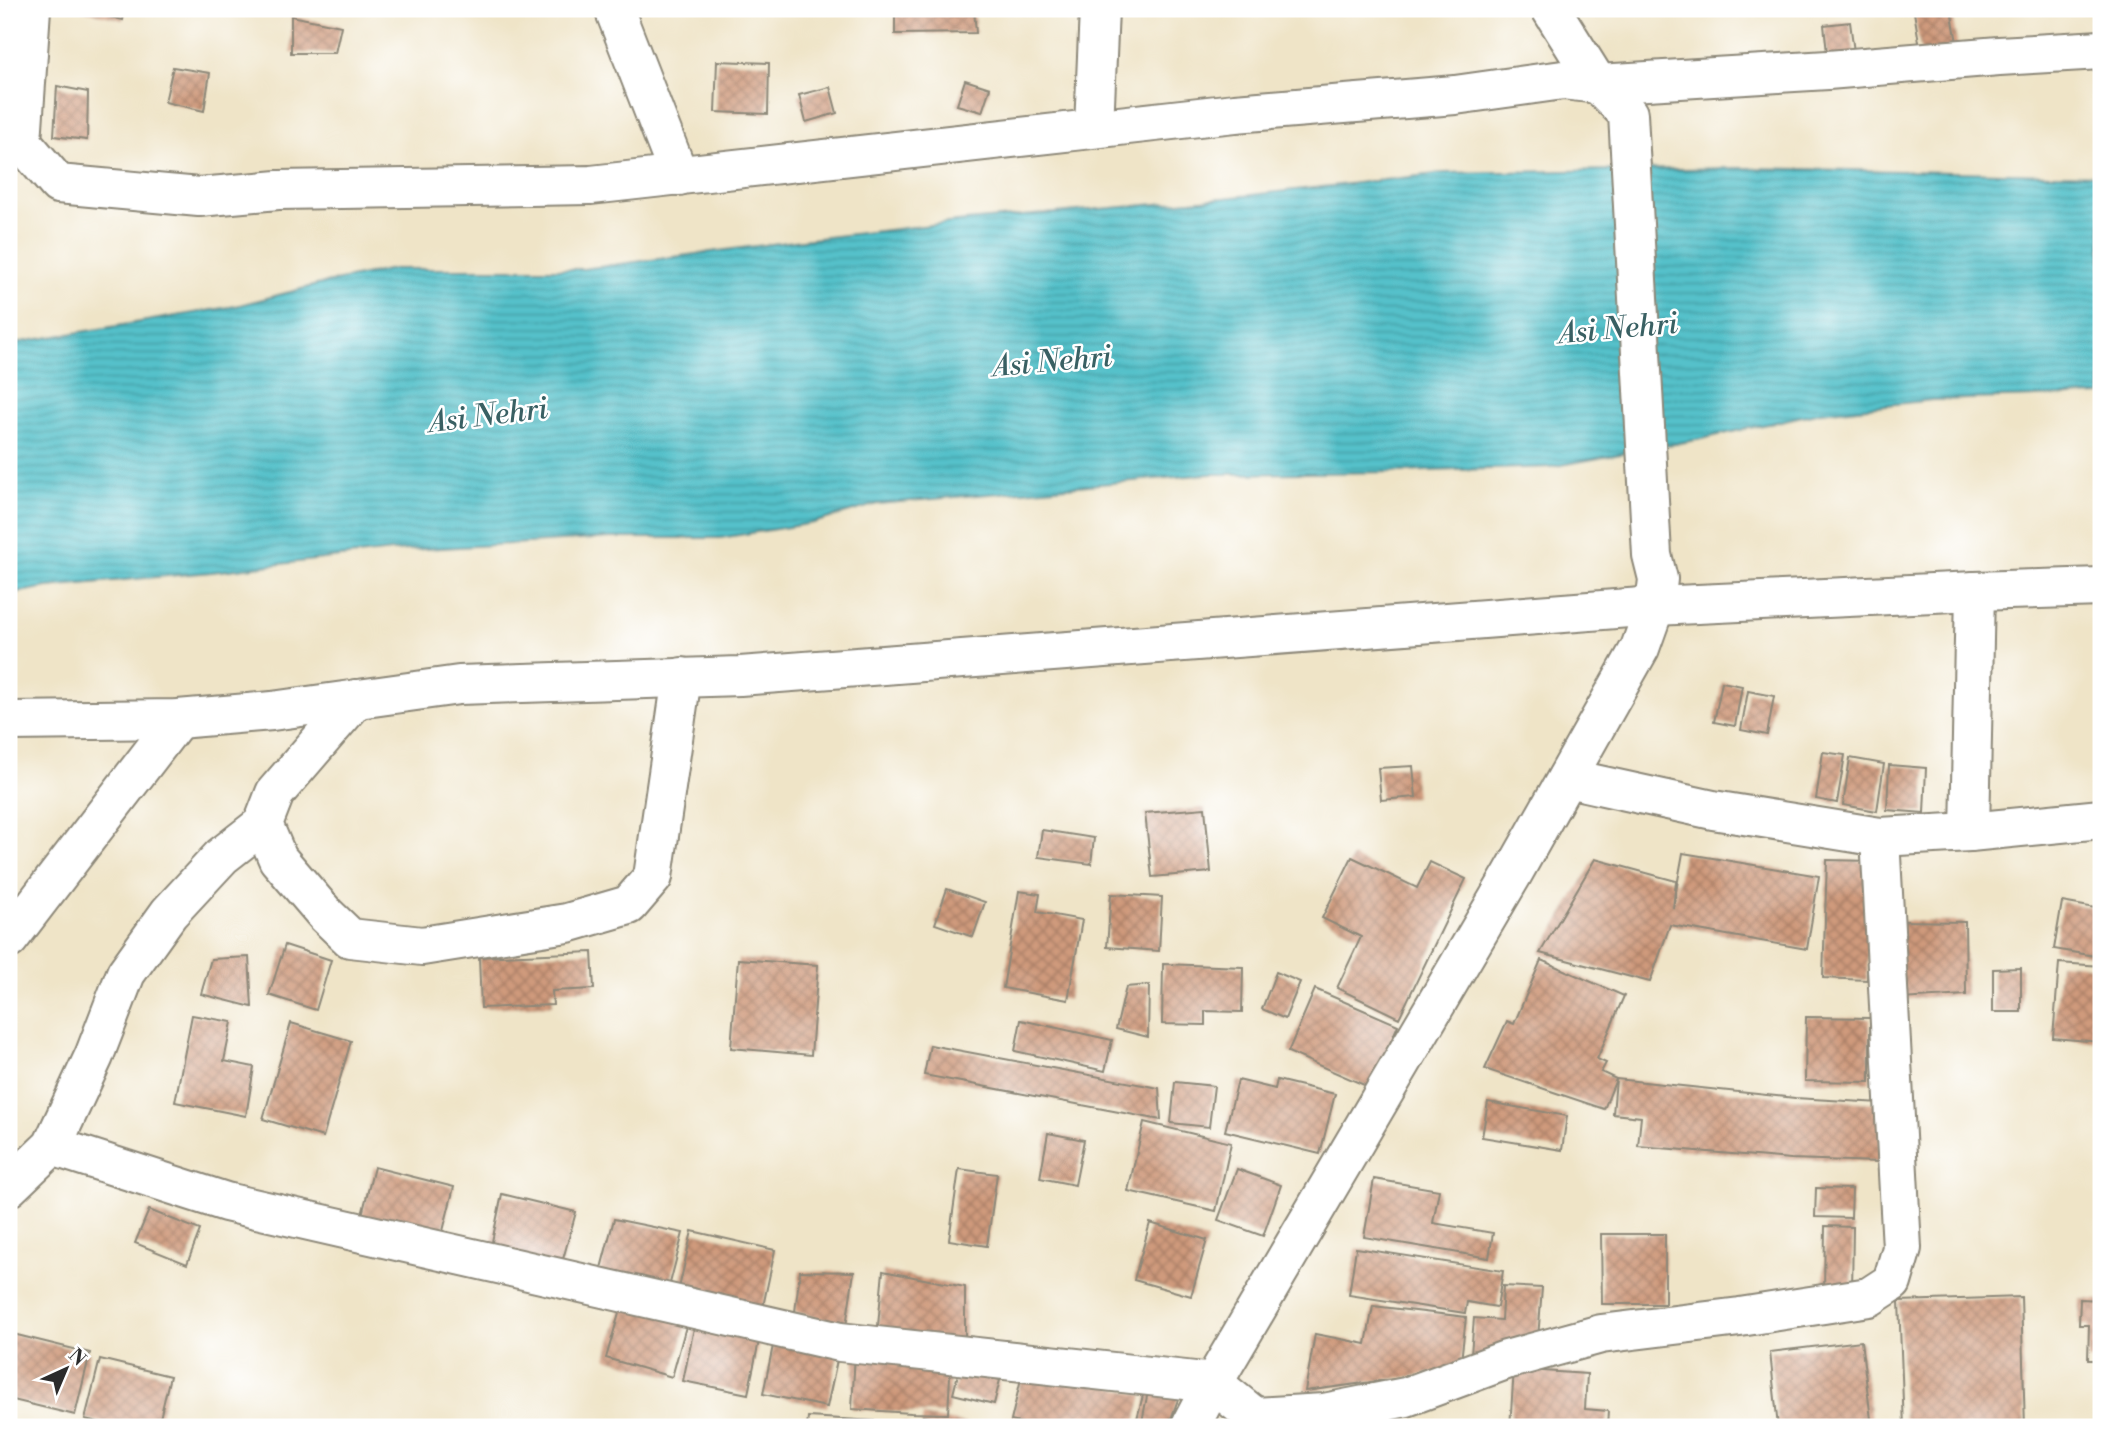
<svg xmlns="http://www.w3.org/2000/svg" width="2110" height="1436" viewBox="0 0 2110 1436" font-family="'Libre Bodoni',serif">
  <defs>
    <pattern id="water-rules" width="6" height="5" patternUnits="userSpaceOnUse" patternTransform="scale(1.75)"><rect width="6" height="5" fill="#54c1ca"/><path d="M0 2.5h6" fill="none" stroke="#469da4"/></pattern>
    <pattern id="building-cross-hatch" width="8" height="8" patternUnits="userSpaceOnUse" patternTransform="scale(1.75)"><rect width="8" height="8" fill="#cf9a7c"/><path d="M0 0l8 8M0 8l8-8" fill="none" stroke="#a87e66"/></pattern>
  </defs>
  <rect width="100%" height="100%" fill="#fff"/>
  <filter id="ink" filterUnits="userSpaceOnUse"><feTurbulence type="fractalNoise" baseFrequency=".0143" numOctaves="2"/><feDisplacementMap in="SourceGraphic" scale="14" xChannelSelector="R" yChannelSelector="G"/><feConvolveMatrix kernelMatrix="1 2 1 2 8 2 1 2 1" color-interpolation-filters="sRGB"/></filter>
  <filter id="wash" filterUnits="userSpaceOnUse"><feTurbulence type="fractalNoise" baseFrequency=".00686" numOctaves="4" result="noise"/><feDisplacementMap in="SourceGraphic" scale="28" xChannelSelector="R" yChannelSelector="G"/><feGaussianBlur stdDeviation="1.57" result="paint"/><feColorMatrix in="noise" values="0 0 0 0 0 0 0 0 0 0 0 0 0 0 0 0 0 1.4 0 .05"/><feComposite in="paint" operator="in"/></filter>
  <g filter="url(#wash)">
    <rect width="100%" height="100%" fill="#efe4c7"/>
    <path fill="url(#water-rules)" stroke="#40767a" stroke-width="2" d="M 1742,168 L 2101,175 L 2101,395 L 1932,400 L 1820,412 L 1701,439 L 1550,467 L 1394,472 L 1209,474 L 877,504 L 813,523 L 720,538 L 610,538 L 391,551 L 211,572 L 47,587 L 9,594 L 9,344 L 236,306 L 321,284 L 393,269 L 583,269 L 802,240 L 966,221 L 1224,198 L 1445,173 Z"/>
    <g id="blocks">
      <g fill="url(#building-cross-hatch)">
        <path d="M 78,9 L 125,9 L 123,20 Z"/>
        <path d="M 895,9 L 974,9 L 976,33 L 895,34 Z"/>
        <path d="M 1930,9 L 1951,9 L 1958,48 L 1921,54 L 1914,12 Z"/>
        <path d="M 291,16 L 341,26 L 335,53 L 291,53 Z"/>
        <path d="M 1850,22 L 1855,59 L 1828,62 L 1824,25 Z"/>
        <path d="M 717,61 L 769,63 L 768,114 L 715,112 Z"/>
        <path d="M 173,67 L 210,73 L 204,111 L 165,102 Z"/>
        <path d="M 965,80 L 990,88 L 982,112 L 957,105 Z"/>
        <path d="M 57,86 L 88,92 L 87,140 L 54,136 Z"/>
        <path d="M 830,87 L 837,113 L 806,122 L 799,95 Z"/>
        <path d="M 1722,682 L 1742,686 L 1735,726 L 1714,722 Z"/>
        <path d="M 1748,691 L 1774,696 L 1767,735 L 1741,730 Z"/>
        <path d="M 1823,752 L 1845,755 L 1837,803 L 1816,799 Z"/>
        <path d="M 1850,758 L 1884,764 L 1877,811 L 1843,805 Z"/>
        <path d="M 1889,765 L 1926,768 L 1924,813 L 1887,810 Z"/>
        <path d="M 1413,766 L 1416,797 L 1381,800 L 1378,768 Z"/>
        <path d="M 1205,808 L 1211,872 L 1152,877 L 1145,813 Z"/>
        <path d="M 1042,830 L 1094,838 L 1091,864 L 1038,857 Z"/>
        <path d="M 1683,853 L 1819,876 L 1807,949 L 1670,925 L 1650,982 L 1540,953 L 1595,859 L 1676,881 L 1673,908 Z"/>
        <path d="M 1352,857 L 1417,888 L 1430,862 L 1466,879 L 1399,1018 L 1337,988 L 1361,937 L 1322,918 Z"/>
        <path d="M 1827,860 L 1871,861 L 1867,980 L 1823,978 Z"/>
        <path d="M 947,889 L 985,902 L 973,937 L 935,924 Z"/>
        <path d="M 1019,891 L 1040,894 L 1037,912 L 1082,920 L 1068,1000 L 1003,988 Z"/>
        <path d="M 1111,894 L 1162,897 L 1159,951 L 1107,947 Z"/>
        <path d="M 2062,902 L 2101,909 L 2101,957 L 2054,949 Z"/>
        <path d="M 1899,921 L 1965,922 L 1966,995 L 1901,999 Z"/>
        <path d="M 285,945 L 331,960 L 316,1010 L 269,995 Z"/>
        <path d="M 592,952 L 594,989 L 552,991 L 553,1005 L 481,1008 L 479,957 Z"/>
        <path d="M 249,957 L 252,1007 L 201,994 L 211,959 Z"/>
        <path d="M 738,959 L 818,965 L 811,1055 L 731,1048 Z"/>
        <path d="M 1541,960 L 1624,996 L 1597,1059 L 1606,1063 L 1601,1072 L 1616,1079 L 1604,1109 L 1485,1069 L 1507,1021 L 1514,1024 Z"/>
        <path d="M 2059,963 L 2101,966 L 2101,1042 L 2053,1038 Z"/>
        <path d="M 1163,964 L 1243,967 L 1242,1012 L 1205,1011 L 1205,1025 L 1162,1024 Z"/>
        <path d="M 2021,968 L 2021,1012 L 1993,1012 L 1993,969 Z"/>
        <path d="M 1276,972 L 1300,982 L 1285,1019 L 1262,1009 Z"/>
        <path d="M 1149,985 L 1148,1037 L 1116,1029 L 1126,987 Z"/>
        <path d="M 1315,989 L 1398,1025 L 1371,1088 L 1288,1052 Z"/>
        <path d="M 192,1015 L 232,1022 L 224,1061 L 254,1067 L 246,1116 L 175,1102 Z"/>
        <path d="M 1806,1017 L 1870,1018 L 1870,1082 L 1805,1081 Z"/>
        <path d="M 1021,1020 L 1112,1040 L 1105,1071 L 1015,1051 Z"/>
        <path d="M 291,1023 L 351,1041 L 323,1137 L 263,1119 Z"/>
        <path d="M 930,1045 L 1159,1088 L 1161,1120 L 924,1075 Z"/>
        <path d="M 1616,1079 L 1795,1098 L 1881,1103 L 1880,1162 L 1791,1159 L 1638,1146 L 1641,1117 L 1613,1114 Z"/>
        <path d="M 1238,1080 L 1275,1089 L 1277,1080 L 1335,1094 L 1320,1154 L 1225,1131 Z"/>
        <path d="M 1175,1082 L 1214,1086 L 1209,1127 L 1171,1123 Z"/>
        <path d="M 1488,1102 L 1567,1116 L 1562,1150 L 1482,1137 Z"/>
        <path d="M 1144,1122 L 1231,1143 L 1216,1211 L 1128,1191 Z"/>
        <path d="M 1048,1133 L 1084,1140 L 1075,1185 L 1040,1178 Z"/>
        <path d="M 374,1167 L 454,1187 L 439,1247 L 359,1227 Z"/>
        <path d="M 959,1169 L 997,1174 L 987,1246 L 949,1240 Z"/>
        <path d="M 1237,1169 L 1281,1185 L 1263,1236 L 1218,1220 Z"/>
        <path d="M 1374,1179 L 1439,1190 L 1433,1223 L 1493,1233 L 1489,1258 L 1364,1237 Z"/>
        <path d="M 1816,1188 L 1852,1189 L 1851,1218 L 1815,1217 Z"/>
        <path d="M 502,1194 L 576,1212 L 560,1270 L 489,1256 Z"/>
        <path d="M 149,1210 L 200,1230 L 187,1264 L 135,1243 Z"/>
        <path d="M 614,1219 L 683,1233 L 668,1291 L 599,1276 Z"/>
        <path d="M 1150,1223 L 1207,1240 L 1191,1296 L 1134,1280 Z"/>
        <path d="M 1825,1226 L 1853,1227 L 1852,1293 L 1824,1293 Z"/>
        <path d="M 692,1231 L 775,1250 L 761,1316 L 677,1297 Z"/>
        <path d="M 1601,1234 L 1665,1234 L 1665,1304 L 1602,1304 Z"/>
        <path d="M 1356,1248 L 1503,1271 L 1497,1307 L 1467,1302 L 1465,1313 L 1349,1295 Z"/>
        <path d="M 800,1271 L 854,1272 L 846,1326 L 795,1312 Z"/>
        <path d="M 883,1271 L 965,1287 L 965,1342 L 877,1337 Z"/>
        <path d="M 1503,1286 L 1542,1288 L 1538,1338 L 1470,1366 L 1474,1318 L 1501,1320 Z"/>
        <path d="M 2021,1297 L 2025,1427 L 1904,1427 L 1899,1301 Z"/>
        <path d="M 2080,1299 L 2101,1300 L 2101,1360 L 2088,1360 L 2089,1325 L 2079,1325 Z"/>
        <path d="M 623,1300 L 688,1319 L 672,1377 L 606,1358 Z"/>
        <path d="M 1373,1306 L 1466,1317 L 1460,1370 L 1305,1391 L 1315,1334 L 1366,1344 Z"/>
        <path d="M 695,1323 L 760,1336 L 748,1394 L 683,1381 Z"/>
        <path d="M 9,1333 L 90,1353 L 75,1415 L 9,1399 Z"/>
        <path d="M 775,1336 L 839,1351 L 827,1407 L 763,1394 Z"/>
        <path d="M 1861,1341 L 1871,1419 L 1819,1425 L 1819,1427 L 1778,1427 L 1770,1352 Z"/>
        <path d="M 855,1352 L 951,1357 L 948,1414 L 911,1413 L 852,1409 Z"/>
        <path d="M 100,1359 L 170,1376 L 158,1427 L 119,1427 L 85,1419 Z"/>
        <path d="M 1024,1366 L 1143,1395 L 1135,1427 L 1038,1427 L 1011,1421 Z"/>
        <path d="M 1514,1369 L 1587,1374 L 1585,1409 L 1608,1411 L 1607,1427 L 1510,1427 Z"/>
        <path d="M 959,1370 L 1000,1380 L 994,1404 L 953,1394 Z"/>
        <path d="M 1149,1386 L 1180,1394 L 1168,1427 L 1141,1427 Z"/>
        <path d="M 923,1416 L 979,1426 L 979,1427 L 921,1427 Z"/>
        <path d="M 808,1417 L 908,1423 L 907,1427 L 807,1427 Z"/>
      </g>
    </g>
  </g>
  <g filter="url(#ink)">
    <use href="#blocks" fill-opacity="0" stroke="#8d8879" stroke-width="2"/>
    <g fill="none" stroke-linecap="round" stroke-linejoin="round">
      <defs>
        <g id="minor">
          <path d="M 31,9 L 22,142 L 58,184 L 199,197 L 278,190 L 591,185 L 1235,113 L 1455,95 L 1563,80 L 1598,84 L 1828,70 L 1999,56 L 2101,50"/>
          <path d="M 614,9 L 679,176"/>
          <path d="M 1094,128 L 1099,9"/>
          <path d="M 356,699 L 275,793 L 263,824 L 278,859 L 326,915 L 350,938 L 422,946 L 567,923 L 629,905 L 653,877 L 682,677"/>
          <path d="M 9,721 L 178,719 L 272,711 L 459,685 L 740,676 L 1655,606 L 1975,591 L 2101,587"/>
          <path d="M 1567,778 L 1713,810 L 1880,837 L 1970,832 L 2101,819"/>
          <path d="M 1970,832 L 1975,591"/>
          <path d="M 9,939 L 178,719"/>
          <path d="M 52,1146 L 226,1202 L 840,1342 L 1213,1383 L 1255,1417 L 1324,1413 L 1406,1397 L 1506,1360 L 1601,1334 L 1740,1317 L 1869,1297 L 1892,1282 L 1902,1248 L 1880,837"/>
          <path d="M 9,1187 L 52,1146 L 94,1056 L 126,973 L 169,913 L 222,856 L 263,824"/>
          <path d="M 1190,1427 L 1213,1383 L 1512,875 L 1640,648 L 1655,606 L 1658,579 L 1652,555 L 1628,114 L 1598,84 L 1551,9"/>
        </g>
      </defs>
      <use href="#minor" stroke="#8d8879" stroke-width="42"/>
      <use href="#minor" stroke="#fff" stroke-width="38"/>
    </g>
  </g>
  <g text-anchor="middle" stroke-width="5" stroke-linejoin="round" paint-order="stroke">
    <g font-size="30" font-style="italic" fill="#396063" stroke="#fff">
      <text transform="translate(1618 328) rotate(-5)" y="10">Asi Nehri</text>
      <text transform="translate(1052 361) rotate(-5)" y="10">Asi Nehri</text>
      <text transform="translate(488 415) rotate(-7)" y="10">Asi Nehri</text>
    </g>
  </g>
  <rect width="2110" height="1436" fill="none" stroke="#fff" stroke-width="35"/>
  <g transform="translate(66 1369) rotate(44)" stroke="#ffffff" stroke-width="5" paint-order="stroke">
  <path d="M0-5L12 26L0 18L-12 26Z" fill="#2b2b2b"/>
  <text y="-10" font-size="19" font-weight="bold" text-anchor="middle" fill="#2b2b2b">N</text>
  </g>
</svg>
